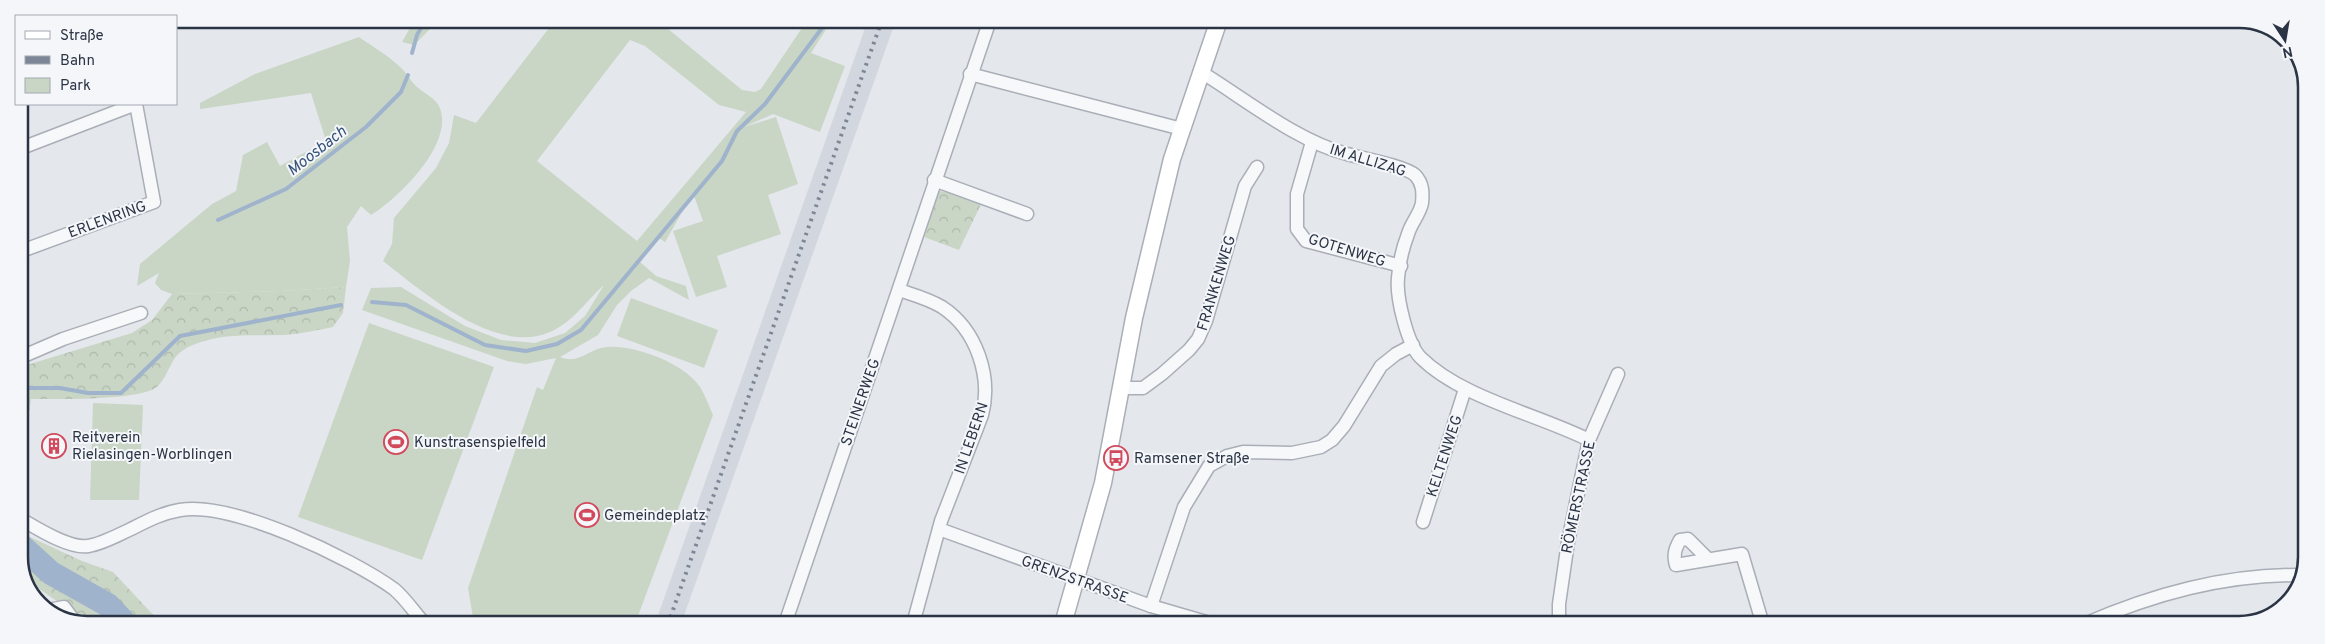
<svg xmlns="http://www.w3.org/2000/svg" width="2325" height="644" viewBox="0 0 2325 644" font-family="Overpass,sans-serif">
  <defs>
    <pattern id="forest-crowns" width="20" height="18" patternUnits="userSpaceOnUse" patternTransform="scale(1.25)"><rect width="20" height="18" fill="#c9d6c5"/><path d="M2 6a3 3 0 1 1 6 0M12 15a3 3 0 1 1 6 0" fill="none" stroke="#adb8ab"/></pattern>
  </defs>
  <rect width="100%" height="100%" fill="#e4e7ec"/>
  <path fill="#d2d6de" d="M 868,20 L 896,20 L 681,624 L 655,624 Z"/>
  <g fill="#c9d6c5" fill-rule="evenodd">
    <path d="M 415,19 L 440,19 L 414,45 L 402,42 Z"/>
    <path d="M 556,19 L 656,19 L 742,90 L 755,92 L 761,89 L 808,19 L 832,20 L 811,53 L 845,66 L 820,132 L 773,114 L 744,127 L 776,117 L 798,184 L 768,195 L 781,234 L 717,256 L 727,287 L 696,297 L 673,231 L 703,221 L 693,193 L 665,242 L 659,238 L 640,262 L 656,276 L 686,286 L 689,300 L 649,278 L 631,291 L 617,305 L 598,335 L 560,357 C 580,365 589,348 607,347 C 635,345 684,363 700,387 C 705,395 709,406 713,415 L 635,624 L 474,623 L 468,588 L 537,387 L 543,390 L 556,358 L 526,364 L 507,361 L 362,310 L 371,288 L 401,287 L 465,326 L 501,340 L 535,343 L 565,333 L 585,316 L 604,285 C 586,301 573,322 550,332 C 496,356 423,292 383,261 L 392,244 L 394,218 L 436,168 L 449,143 L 454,115 L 476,123 ZM 630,40 L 645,46 L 719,105 L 746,112 L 637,241 L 537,161 Z"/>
    <path d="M 833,20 L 868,20 L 865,30 Z"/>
    <path d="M 359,37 C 372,46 387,55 399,66 C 406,72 410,80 416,86 C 423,93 434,97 439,106 C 456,142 399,198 371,215 L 361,206 L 347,227 L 350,261 L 346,287 L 281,291 L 172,294 L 161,290 L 155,283 L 159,273 L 137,286 L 140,264 L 212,204 L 236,191 L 243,155 L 267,142 L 280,166 L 326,141 L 311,93 L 200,109 L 200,103 L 255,74 Z"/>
    <path d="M 631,298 L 718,330 L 704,368 L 617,336 Z"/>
    <path d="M 369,323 L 494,367 L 422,560 L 298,517 Z"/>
    <path d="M 93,403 L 143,405 L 139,500 L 90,500 Z"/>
  </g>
  <g fill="url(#forest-crowns)">
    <path d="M 939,191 L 984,198 L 959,250 L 924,237 Z"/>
    <path d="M 346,287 L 343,313 L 333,327 C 317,330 301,334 284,335 C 255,336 226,333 198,343 C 168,353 174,368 158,386 C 144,401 54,399 31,399 L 19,480 L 19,360 L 27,365 L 132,333 L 152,320 L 172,294 L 281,291 Z"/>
    <path d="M 19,532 L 82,561 L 113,572 L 157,619 L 150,623 L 89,623 L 26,580 L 19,562 Z"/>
  </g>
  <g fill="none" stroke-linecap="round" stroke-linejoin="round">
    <g stroke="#9fb4cc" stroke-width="4">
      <path d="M 412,53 L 417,35 L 426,19"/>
      <path d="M 218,220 L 286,189 L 366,127 L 401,92 L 408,75"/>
      <path d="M 372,302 L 406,305 L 485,345 L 526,351 L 557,344 L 581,330 L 722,161 L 737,131 L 765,104 L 828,20"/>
      <path d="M 19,389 L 19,388 L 60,388 L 88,393 L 121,393 L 180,336 L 341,305"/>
    </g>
    <path stroke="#9fb4cc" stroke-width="24" d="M 19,544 L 51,573 L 108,605 L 125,623"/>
    <defs>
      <g id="street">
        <path d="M 1200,73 L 1209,77 C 1250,103 1300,142 1347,154 C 1361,158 1405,166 1415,175 C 1423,183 1423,193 1422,203 C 1420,214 1411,223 1408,234 C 1403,247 1399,264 1398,278 C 1396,297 1407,343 1420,357 C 1461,398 1537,414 1589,440"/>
        <path d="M 970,74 L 1182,129"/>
        <path d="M 1312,142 L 1297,194 L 1297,229 L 1306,241 L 1401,266"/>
        <path d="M 19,149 L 136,104 L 154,202 L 19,252"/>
        <path d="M 934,180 L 1027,214"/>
        <path d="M 899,290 C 914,295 929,299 942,307 C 977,330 992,377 982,415 L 941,521 L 913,624"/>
        <path d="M 19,358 L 63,339 L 141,313"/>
        <path d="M 1121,388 L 1143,388 L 1162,374 L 1189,350 L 1198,339 L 1206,321 L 1245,186 L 1257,167"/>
        <path d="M 19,518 C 35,527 69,549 88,546 C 102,544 118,535 131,529 C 147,521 162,513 180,510 C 232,501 351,558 394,589 C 405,598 414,612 424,623"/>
        <path d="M 1423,522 L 1465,389"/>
        <path d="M 939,529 L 1151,606 L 1213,624"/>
        <path d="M 1708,559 L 1688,539 L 1680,540 C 1675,549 1673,555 1676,565 L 1742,554 L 1763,625"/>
        <path d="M 1151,606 L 1184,507 L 1209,466 L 1227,456 L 1243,452 L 1292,453 L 1321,447 L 1332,440 L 1344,426 L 1381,366 L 1396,354 L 1413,345"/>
        <path d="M 48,610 L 64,607 L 76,623"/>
        <path d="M 785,624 L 990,20"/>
        <path d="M 1559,625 L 1559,604 L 1568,542 L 1589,440 L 1618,374"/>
        <path d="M 2082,625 C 2153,594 2225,574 2304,575"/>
      </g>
      <path id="secondary" d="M 1063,624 L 1103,483 L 1134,318 L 1172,159 L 1219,20"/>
    </defs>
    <use href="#street" stroke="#a9aeb7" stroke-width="15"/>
    <use href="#secondary" stroke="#a9aeb7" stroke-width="19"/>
    <use href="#street" stroke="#f7f8fa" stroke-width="12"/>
    <use href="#secondary" stroke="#fff" stroke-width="16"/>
    <path stroke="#7d8696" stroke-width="4" stroke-dasharray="2.5 5" stroke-linecap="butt" d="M 668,624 L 882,20"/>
  </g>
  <defs>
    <symbol id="stadium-ring" viewBox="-11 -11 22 22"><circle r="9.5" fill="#f4f6f9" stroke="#d1495b" stroke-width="1.5"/><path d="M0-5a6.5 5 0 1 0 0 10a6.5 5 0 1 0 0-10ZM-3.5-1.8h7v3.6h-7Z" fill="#d1495b"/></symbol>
    <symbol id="building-ring" viewBox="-11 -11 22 22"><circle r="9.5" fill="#f4f6f9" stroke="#d1495b" stroke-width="1.5"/><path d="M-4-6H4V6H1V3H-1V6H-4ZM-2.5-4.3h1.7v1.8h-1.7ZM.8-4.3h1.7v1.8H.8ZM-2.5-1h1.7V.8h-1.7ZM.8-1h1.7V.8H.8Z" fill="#d1495b"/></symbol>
    <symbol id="bus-ring" viewBox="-11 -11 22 22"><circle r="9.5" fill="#f4f6f9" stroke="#d1495b" stroke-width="1.5"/><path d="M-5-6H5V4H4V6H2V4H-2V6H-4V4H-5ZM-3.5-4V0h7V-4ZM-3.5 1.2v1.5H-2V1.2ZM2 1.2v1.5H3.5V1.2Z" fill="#d1495b"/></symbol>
  </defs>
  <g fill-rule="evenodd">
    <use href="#stadium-ring" x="382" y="428" width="28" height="28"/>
    <use href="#building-ring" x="40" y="432" width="28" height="28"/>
    <use href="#bus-ring" x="1102" y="444" width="28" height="28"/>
    <use href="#stadium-ring" x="573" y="501" width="28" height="28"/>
  </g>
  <g text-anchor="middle" stroke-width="4" stroke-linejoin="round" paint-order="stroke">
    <g font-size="15" fill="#2b3445" stroke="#f4f6f9">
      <text transform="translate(1368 160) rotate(17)" y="5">IM ALLIZAG</text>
      <text transform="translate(107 219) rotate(-20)" y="5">ERLENRING</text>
      <text transform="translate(1347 250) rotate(17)" y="5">GOTENWEG</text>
      <text transform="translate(1216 283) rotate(-73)" y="5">FRANKENWEG</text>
      <text transform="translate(860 402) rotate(-71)" y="5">STEINERWEG</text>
      <text transform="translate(971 438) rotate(-71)" y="5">IN LEBERN</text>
      <text transform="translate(1444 456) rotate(-72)" y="5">KELTENWEG</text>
      <text transform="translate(1578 497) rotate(-78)" y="5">RÖMERSTRASSE</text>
      <text transform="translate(1075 579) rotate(20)" y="5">GRENZSTRASSE</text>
    </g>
    <g font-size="15" fill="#2b3445" stroke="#f4f6f9" text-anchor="start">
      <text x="72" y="442">Reitverein<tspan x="72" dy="17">Rielasingen-Worblingen</tspan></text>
      <text x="414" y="447">Kunstrasenspielfeld</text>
      <text x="1134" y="463">Ramsener Straße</text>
      <text x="604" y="520">Gemeindeplatz</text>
    </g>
    <g font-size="16" font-style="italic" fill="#34527a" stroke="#f4f6f9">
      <text transform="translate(316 150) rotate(-38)" y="6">Moosbach</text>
    </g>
  </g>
  <path d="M0 0H2325V644H0ZM87 28H2239A59 59 0 0 1 2298 87V557A59 59 0 0 1 2239 616H87A59 59 0 0 1 28 557V87A59 59 0 0 1 87 28Z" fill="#f4f6f9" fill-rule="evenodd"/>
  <path fill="none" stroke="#2b3445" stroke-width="2.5" d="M87 28H2239A59 59 0 0 1 2298 87V557A59 59 0 0 1 2239 616H87A59 59 0 0 1 28 557V87A59 59 0 0 1 87 28Z"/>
  <rect x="15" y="15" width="162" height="90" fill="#f4f6f9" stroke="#a4a8b1"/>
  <rect x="25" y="31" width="25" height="8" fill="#ffffff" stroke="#a4a8b1"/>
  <text x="60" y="40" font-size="15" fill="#2b3445">Straße</text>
  <rect x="25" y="56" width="25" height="8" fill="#7d8696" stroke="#a4a8b1"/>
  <text x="60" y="65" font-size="15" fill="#2b3445">Bahn</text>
  <rect x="25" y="78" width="25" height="15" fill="#c9d6c5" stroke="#a4a8b1"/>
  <text x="60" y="90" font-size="15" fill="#2b3445">Park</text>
  <g transform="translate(2285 40) rotate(168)" stroke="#f4f6f9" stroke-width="4" paint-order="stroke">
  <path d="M0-4L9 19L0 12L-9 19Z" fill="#2b3445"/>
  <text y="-8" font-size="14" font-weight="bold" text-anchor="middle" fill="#2b3445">N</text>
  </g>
</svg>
